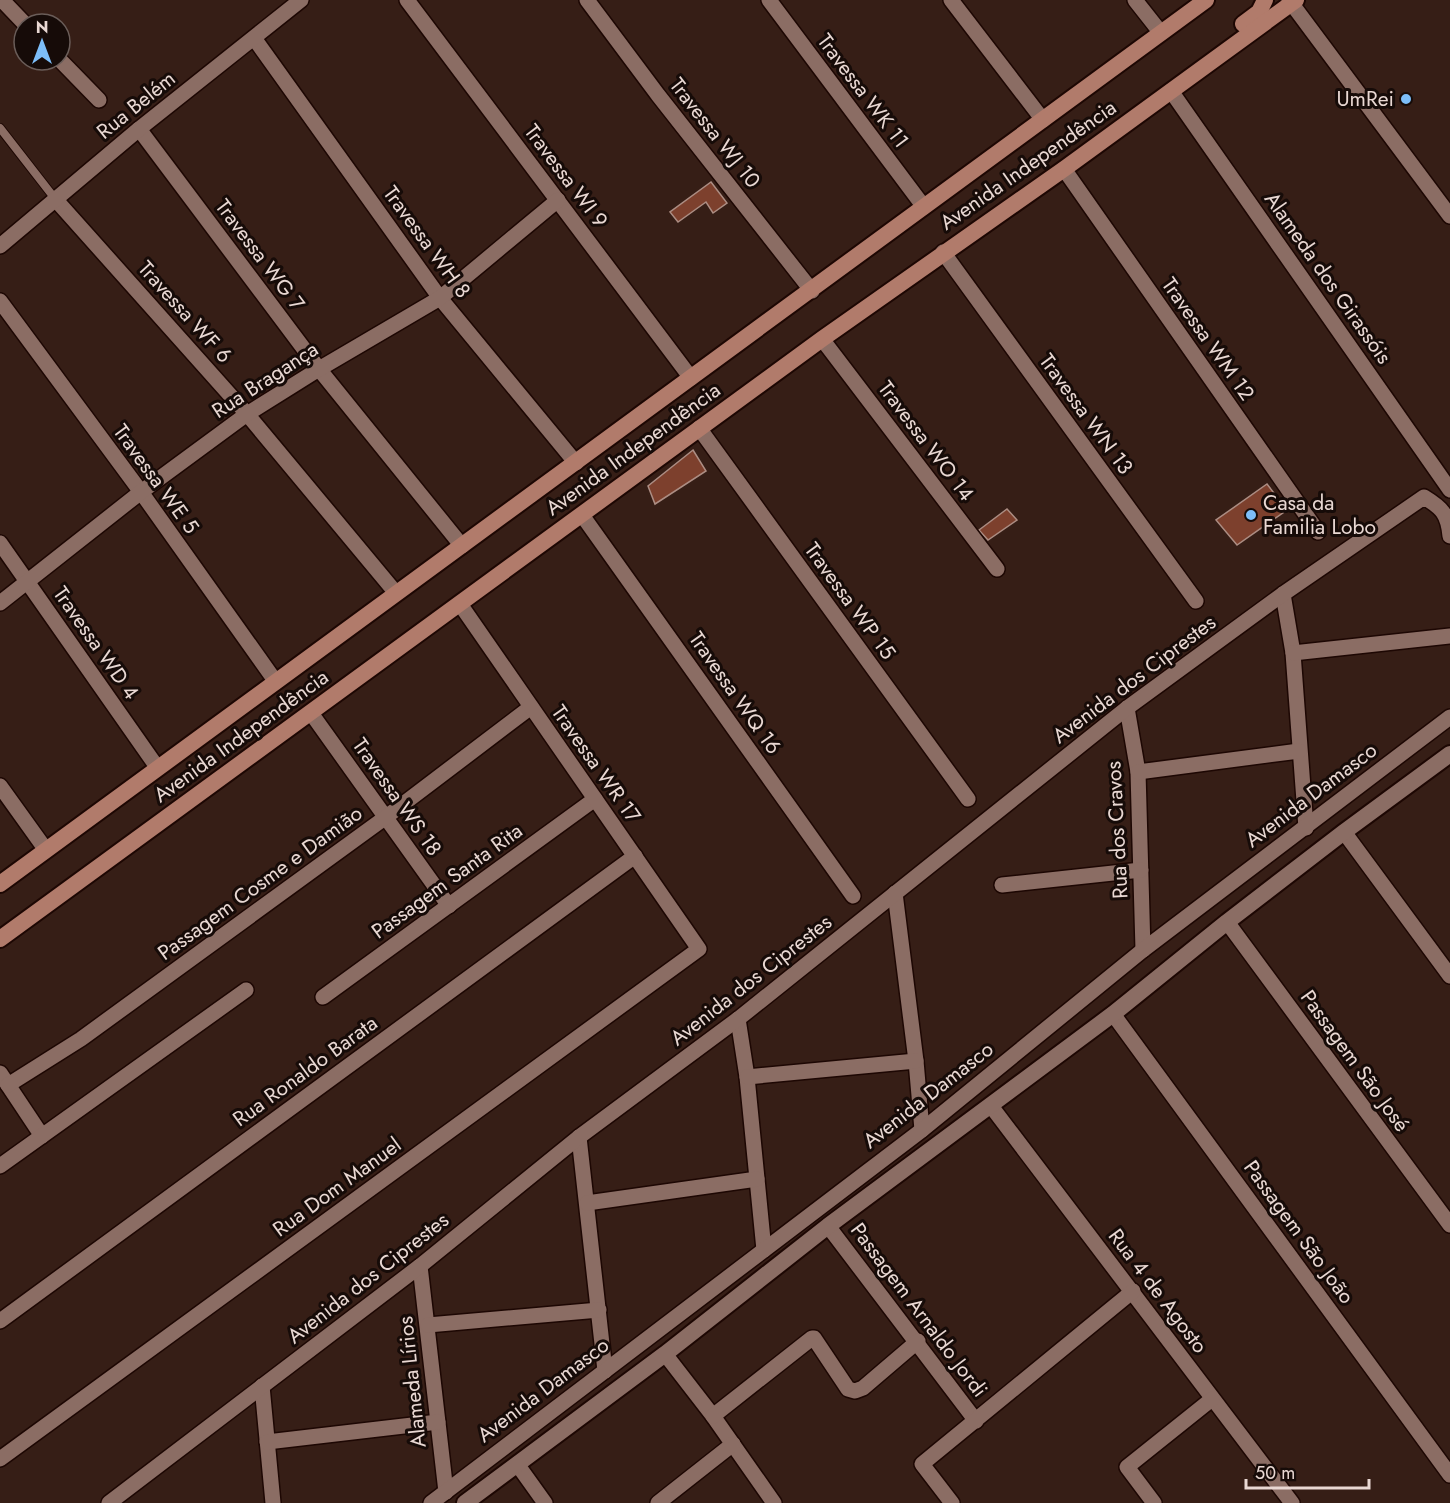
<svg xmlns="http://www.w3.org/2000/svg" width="1450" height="1503" viewBox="0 0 1450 1503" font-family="Jost,sans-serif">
  <rect width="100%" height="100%" fill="#361e16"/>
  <g fill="#7d402d" stroke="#ac8d83" stroke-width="1.5">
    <path d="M 711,182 L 727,203 L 713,213 L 706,202 L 678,222 L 670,212 Z"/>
    <path d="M 693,450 L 706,471 L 655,504 L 648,486 Z"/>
    <path d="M 1267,484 L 1287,510 L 1237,545 L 1216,520 Z"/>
    <path d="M 1007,509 L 1017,520 L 988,540 L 979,530 Z"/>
  </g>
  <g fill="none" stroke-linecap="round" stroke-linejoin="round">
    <defs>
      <path id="service" d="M 0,128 L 56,200"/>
      <g id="minor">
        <path d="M 2,0 L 25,24"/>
        <path d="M 407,0 L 691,378"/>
        <path d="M 587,0 L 658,95 L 812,291"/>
        <path d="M 769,0 L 924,207"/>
        <path d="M 951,0 L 1043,120"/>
        <path d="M 1135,0 L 1161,33"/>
        <path d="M 1289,0 L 1450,216"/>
        <path d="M 254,38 L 440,298 L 576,463"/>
        <path d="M 60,60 L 99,100"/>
        <path d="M 1171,91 L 1450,490"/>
        <path d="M 139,129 L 319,369 L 462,546"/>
        <path d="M 1064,169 L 1318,532"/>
        <path d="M 56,200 L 247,414 L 396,593"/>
        <path d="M 0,246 L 139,129 L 301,0"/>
        <path d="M 943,252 L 1196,601"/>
        <path d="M 0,301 L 141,492 L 276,682"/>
        <path d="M 822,339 L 997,569"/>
        <path d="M 699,428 L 968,799"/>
        <path d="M 582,515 L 853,896"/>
        <path d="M 0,543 L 157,767"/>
        <path d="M 1283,594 L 1293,653 L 1306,828"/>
        <path d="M 0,603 L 141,492 L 247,414 L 319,369 L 440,298 L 558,200"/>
        <path d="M 1293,653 L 1450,636"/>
        <path d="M 1127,708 L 1138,772 L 1143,950"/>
        <path d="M 311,713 L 449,906"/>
        <path d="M 1138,772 L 1299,751"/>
        <path d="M 0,786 L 46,850"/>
        <path d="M 1344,832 L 1450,976"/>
        <path d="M 1002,885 L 1141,870"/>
        <path d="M 895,893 L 916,1061 L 922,1130"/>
        <path d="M 1227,922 L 1450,1225"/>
        <path d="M 323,997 L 595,799"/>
        <path d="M 1113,1014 L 1450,1475"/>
        <path d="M 738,1019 L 747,1077 L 764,1250"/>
        <path d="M 0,1073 L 42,1136"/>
        <path d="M 747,1077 L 916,1061"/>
        <path d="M 8,1085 L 81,1039 L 386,817 L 531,707"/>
        <path d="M 991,1106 L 1292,1503"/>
        <path d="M 579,1137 L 605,1371"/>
        <path d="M 0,1166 L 246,990"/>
        <path d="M 587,1203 L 757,1179"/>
        <path d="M 828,1226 L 976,1421"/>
        <path d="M 420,1266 L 446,1492"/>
        <path d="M 0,1321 L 635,856"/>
        <path d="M 428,1325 L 599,1310"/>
        <path d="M 665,1354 L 713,1416 L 774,1503"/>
        <path d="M 262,1386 L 273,1503"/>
        <path d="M 713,1416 L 812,1338 L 814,1338 L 848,1389 L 855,1391 L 863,1388 L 918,1341"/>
        <path d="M 267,1442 L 438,1422"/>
        <path d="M 0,1459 L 699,949 L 460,604"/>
        <path d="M 517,1464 L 545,1503"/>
        <path d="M 109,1503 L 420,1266 L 579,1137 L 738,1019 L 1127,708 L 1283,594 L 1424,497 C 1442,508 1448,514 1450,536"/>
        <path d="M 431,1503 L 922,1130 L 1143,950 L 1450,717"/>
        <path d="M 658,1503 L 733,1444"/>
        <path d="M 952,1503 L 922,1464 L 1133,1291"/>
        <path d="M 1154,1503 L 1127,1467 L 1212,1399"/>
      </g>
      <path id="tertiary" d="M 465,1503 L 665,1354 L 828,1226 L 1113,1014 L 1227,922 L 1344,832 L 1450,754"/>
      <g id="primary">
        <path d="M 1243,24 L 1259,12 L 1265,0"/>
        <path d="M 0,884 L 1206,0"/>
        <path d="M 0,939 L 822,339 L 1064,169 L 1296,0"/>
      </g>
    </defs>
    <use href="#service" stroke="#1d0703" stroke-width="10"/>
    <use href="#minor" stroke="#1d0703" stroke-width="18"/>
    <use href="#tertiary" stroke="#1d0703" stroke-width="20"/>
    <use href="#primary" stroke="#1d0703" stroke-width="20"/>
    <use href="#service" stroke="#8b6d64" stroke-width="8"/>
    <use href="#minor" stroke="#8b6d64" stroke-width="15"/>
    <use href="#tertiary" stroke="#8b6d64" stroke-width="16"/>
    <use href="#primary" stroke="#b17b6b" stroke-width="16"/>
  </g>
  <g fill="#7dbef9" stroke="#160b08" stroke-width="2">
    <circle cx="1406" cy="99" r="6"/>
    <circle cx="1251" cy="515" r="6"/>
  </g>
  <g text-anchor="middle" stroke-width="6" stroke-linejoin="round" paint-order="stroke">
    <g font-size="21" fill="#e9d8d3" stroke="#160b08">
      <text transform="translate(863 91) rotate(53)" y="7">Travessa WK 11</text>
      <text transform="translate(136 105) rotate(-39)" y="7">Rua Belém</text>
      <text transform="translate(715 133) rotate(52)" y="7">Travessa WJ 10</text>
      <text transform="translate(1028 165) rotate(-35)" y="7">Avenida Independência</text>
      <text transform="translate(566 176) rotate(53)" y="7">Travessa WI 9</text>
      <text transform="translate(427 242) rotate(54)" y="7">Travessa WH 8</text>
      <text transform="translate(260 255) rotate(53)" y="7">Travessa WG 7</text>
      <text transform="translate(1328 278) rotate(55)" y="7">Alameda dos Girassóis</text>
      <text transform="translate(185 312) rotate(48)" y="7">Travessa WF 6</text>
      <text transform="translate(1208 339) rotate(55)" y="7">Travessa WM 12</text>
      <text transform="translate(265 380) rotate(-33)" y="7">Rua Bragança</text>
      <text transform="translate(1086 414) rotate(54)" y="7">Travessa WN 13</text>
      <text transform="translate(926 441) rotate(53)" y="7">Travessa WO 14</text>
      <text transform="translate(633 449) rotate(-36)" y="7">Avenida Independência</text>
      <text transform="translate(156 479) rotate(54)" y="7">Travessa WE 5</text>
      <text transform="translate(850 601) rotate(54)" y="7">Travessa WP 15</text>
      <text transform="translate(96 643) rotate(55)" y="7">Travessa WD 4</text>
      <text transform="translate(1134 679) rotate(-37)" y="7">Avenida dos Ciprestes</text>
      <text transform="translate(735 693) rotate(55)" y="7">Travessa WQ 16</text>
      <text transform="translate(241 736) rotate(-36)" y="7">Avenida Independência</text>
      <text transform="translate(596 764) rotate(55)" y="7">Travessa WR 17</text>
      <text transform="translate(1311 795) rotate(-37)" y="7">Avenida Damasco</text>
      <text transform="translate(397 797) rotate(55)" y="7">Travessa WS 18</text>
      <text transform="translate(1117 830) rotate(-93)" y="7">Rua dos Cravos</text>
      <text transform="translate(447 881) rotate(-36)" y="7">Passagem Santa Rita</text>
      <text transform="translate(260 883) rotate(-36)" y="7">Passagem Cosme e Damião</text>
      <text transform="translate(751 980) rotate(-38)" y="7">Avenida dos Ciprestes</text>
      <text transform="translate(1355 1061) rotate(54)" y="7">Passagem São José</text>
      <text transform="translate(305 1071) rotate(-36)" y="7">Rua Ronaldo Barata</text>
      <text transform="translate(928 1095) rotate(-38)" y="7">Avenida Damasco</text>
      <text transform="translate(337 1187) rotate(-36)" y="7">Rua Dom Manuel</text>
      <text transform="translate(1299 1232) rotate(54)" y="7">Passagem São João</text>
      <text transform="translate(368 1278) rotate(-38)" y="7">Avenida dos Ciprestes</text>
      <text transform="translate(1158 1291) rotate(53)" y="7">Rua 4 de Agosto</text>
      <text transform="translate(919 1310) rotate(53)" y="7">Passagem Arnaldo Jordi</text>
      <text transform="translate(412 1382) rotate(-96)" y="7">Alameda Lírios</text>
      <text transform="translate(543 1390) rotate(-37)" y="7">Avenida Damasco</text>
    </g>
    <g font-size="21" fill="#e9d8d3" stroke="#160b08" text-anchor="end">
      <text x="1394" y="106">UmRei</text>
      <text x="1263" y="510" text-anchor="start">Casa da<tspan x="1263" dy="24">Familia Lobo</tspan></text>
    </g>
  </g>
  <g transform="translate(42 42)"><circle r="28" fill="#160b08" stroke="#6a5d59" stroke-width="1.5"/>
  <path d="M0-4.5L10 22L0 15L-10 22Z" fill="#7dbef9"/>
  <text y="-9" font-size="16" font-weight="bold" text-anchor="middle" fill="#e9d8d3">N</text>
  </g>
  <path d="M1246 1479v9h123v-9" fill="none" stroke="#e9d8d3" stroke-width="3"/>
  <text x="1255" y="1479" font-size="18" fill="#e9d8d3" stroke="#160b08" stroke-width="4.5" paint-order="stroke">50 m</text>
</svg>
